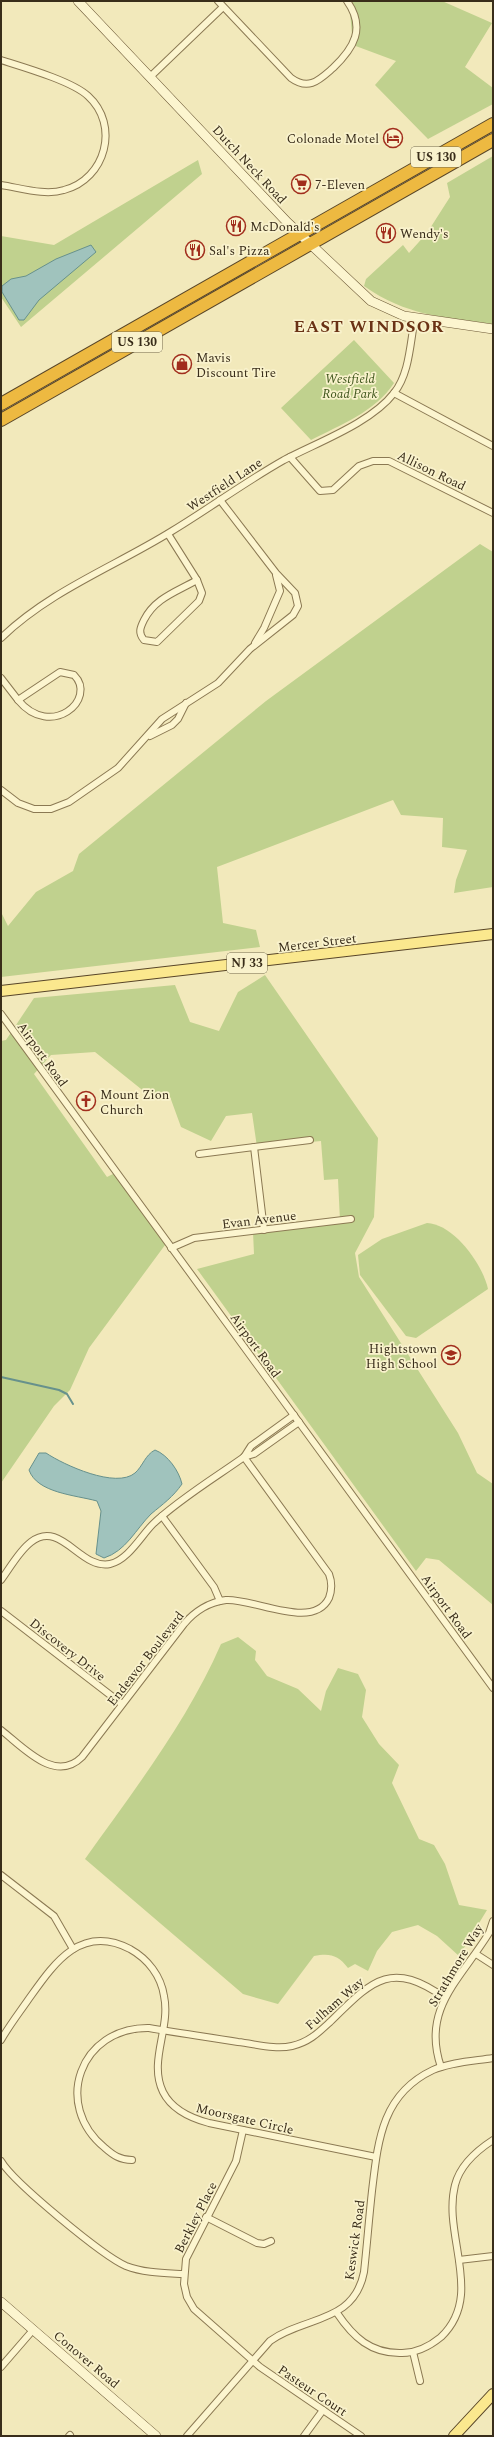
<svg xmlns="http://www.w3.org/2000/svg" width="494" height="2437" viewBox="0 0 494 2437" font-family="Spectral,serif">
  <rect width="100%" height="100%" fill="#f2e9bb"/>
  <g fill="#c0d18e">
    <path d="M 349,1 L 442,1 L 492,23 L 465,67 L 493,88 L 493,104 L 428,139 L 375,85 L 396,61 L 353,45 Z"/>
    <path d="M 493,156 L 493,324 C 444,317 406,316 364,286 L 366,279 L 403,245 L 409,253 L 427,233 L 450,197 L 447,183 Z"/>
    <path d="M 198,160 L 202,174 L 21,327 L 1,297 L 1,236 L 54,245 Z"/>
    <path d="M 354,340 L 394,383 C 375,412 340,425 311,440 L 281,408 Z"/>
    <path d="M 480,544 L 493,552 L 493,887 L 454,893 L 456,880 L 467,850 L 442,847 L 443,818 L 401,815 L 393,800 L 217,867 L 223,923 L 256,930 L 260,947 L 1,977 L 1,912 L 8,926 L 36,892 L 73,871 L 79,854 L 266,701 Z"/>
    <path d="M 265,975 L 378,1138 L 374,1217 L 355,1253 L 359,1277 L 458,1433 L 477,1473 L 493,1484 L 493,1605 L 439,1560 L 426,1558 L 416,1571 L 197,1269 L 254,1254 L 253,1232 L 340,1221 L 338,1179 L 324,1180 L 321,1141 L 257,1147 L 252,1113 L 226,1116 L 211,1141 L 181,1127 L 169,1094 L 146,1093 L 95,1052 L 51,1055 L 34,1074 L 107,1177 L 115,1173 L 168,1241 L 89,1348 L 70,1390 L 54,1406 L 1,1483 L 1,1041 L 6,1040 L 34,998 L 175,985 L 190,1022 L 219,1031 L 238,992 Z"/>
    <path d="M 427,1223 C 454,1224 483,1265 488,1289 L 416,1338 L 406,1336 L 360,1275 L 358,1255 L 382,1239 Z"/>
    <path d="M 238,1637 L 256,1651 L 255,1660 L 267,1676 L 298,1689 L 321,1711 L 326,1691 L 338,1668 L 358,1674 L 366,1690 L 362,1717 L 379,1744 L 399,1765 L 392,1783 L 419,1839 L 434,1845 L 445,1864 L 459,1905 L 487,1910 L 459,1956 L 437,1936 L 418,1925 L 392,1932 L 377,1951 L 368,1971 L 355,1964 L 348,1968 C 338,1955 330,1953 314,1956 L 278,2004 L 243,1994 L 85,1859 C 134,1790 187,1722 221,1644 Z"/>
  </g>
  <g fill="#a0c3bd" stroke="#67918c">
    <path d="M 91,245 L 96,252 L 39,300 L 24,320 L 19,320 L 2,292 L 2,286 L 11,279 L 26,276 L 56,259 Z"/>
    <path d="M 155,1450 C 168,1455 179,1471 182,1484 C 173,1497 163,1504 151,1514 C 136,1529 126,1551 104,1558 L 96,1554 L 101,1511 L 97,1501 C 75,1495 37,1493 29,1470 L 39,1453 L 46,1453 C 64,1465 116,1489 135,1473 C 143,1466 145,1455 155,1450 Z"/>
  </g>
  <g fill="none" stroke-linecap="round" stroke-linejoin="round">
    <path stroke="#67918c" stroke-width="2" d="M 1,1377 L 59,1390 L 67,1394 L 73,1404"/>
    <defs>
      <g id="street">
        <path d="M 218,1 L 291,78 C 309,91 319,80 333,68 C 354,48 366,28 347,1"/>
        <path d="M 1,60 C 23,67 72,81 88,96 C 120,125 106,179 64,190 C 45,196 21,188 1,185"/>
        <path d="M 150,77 L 223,7"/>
        <path d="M 394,393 L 493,446"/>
        <path d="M 290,457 L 320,491 L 333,490 L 359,466 L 373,461 L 389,461 L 493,513"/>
        <path d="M 168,534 L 197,580"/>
        <path d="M 197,580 L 202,593 L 199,601 L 157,642 L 144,640 C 138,633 140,628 144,620 C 155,598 176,592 197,580 Z"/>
        <path d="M 1,638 C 51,590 114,567 172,531 C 210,508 245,482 284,460 C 318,442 371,423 394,393 C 410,373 410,342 415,318"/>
        <path d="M 255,643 L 264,628 L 280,591 L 276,575"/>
        <path d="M 60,672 L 74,675 C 98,699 51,740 18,700 Z"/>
        <path d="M 1,678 L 18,700"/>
        <path d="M 150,736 L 172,725 L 178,719 L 186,703"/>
        <path d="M 1,790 L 18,803 L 34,809 L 51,809 L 69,802 L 118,768 L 162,719 L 218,683 L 250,649 L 293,615 L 298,606 L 295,593 L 276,573 L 220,500"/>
        <path d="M 1,1014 L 493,1688"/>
        <path d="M 254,1147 L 264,1230"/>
        <path d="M 199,1154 L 310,1140"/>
        <path d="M 171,1248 L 194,1238 L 351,1219"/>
        <path d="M 244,1457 L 251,1446 L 294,1415"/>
        <path d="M 162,1516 L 214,1587 L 220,1601"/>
        <path d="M 1,1580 C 10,1568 19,1551 31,1542 C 61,1519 80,1570 110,1564 C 128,1560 141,1536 153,1524 C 178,1500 216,1477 244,1457 L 254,1454 L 299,1422"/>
        <path d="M 1,1611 L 122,1704"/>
        <path d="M 1,1730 C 23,1747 55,1784 82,1757 L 184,1624 C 194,1612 209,1602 226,1600 C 254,1598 313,1631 329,1598 C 332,1590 332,1582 329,1574 L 244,1457"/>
        <path d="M 1,1875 L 54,1916 L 73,1949"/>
        <path d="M 476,1954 L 493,1965"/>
        <path d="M 1,2040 C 9,2026 19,2013 28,2000 C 53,1965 80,1923 130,1949 C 148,1959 161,1976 164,1996 C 171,2028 148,2061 163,2092 C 172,2110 190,2118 209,2123 L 376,2157"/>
        <path d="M 441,2067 C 421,2009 460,1980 489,1933 L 493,1921"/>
        <path d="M 243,2130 L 236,2161 L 186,2259 L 184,2284 L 187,2297 L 194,2309 L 260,2367 L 361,2436"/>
        <path d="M 132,2160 C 120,2160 113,2155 105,2148 C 52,2105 80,2027 149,2028 C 178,2033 208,2037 238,2042 C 256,2044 275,2050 292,2046 C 309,2042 318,2033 330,2022 C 372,1981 390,1959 445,1998"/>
        <path d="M 1,2161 C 13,2182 103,2256 126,2266 C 144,2273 164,2273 183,2274"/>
        <path d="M 206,2217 L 257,2243 L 264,2244 L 271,2241"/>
        <path d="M 459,2260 L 493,2256"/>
        <path d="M 337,2313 C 353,2337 371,2354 402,2353 C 417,2353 430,2346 441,2337 C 485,2295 442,2236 455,2185 C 460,2165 476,2151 493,2140"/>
        <path d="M 413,2352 L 420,2381"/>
        <path d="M 1,2367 L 33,2330"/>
        <path d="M 69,2436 L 70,2435"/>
        <path d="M 187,2436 L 270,2341 C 304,2316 354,2324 364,2272 C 367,2245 369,2218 372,2191 C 378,2140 382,2094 433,2070 C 451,2062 474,2061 493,2058"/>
        <path d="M 304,2436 L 323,2410"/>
      </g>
      <g id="secondary">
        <path d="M 78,1 L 287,222 L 371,301 L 404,316 L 493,329"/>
        <path d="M 1,2302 L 156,2436"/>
      </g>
      <g id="primary">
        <path d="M 1,991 L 493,934"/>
        <path d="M 454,2436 L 493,2394"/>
      </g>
      <g id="highway">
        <path d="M 1,404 L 493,124"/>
        <path d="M 1,420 L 493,140"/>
      </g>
    </defs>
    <use href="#street" stroke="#8b7953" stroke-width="8"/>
    <use href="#secondary" stroke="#6d5937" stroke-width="10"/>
    <use href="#primary" stroke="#584528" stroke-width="12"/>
    <use href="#highway" stroke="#584528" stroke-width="14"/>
    <use href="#street" stroke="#fcf5cf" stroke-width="6"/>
    <use href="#secondary" stroke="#fcf5cf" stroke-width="9"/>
    <use href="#primary" stroke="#fbe88e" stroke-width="10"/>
    <use href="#highway" stroke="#edb941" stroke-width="12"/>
  </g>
  <defs>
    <symbol id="hotel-ring" viewBox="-11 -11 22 22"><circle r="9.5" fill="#f9f2cc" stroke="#a12e1d" stroke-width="1.5"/><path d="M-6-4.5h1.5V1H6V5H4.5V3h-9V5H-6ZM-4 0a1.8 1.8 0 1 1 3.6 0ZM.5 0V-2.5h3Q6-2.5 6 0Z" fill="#a12e1d"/></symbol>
    <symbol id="supermarket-ring" viewBox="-11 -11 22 22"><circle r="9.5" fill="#f9f2cc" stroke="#a12e1d" stroke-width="1.5"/><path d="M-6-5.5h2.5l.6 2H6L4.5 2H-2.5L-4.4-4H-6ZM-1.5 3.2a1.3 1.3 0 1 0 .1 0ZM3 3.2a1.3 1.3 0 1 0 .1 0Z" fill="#a12e1d"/></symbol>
    <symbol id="restaurant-ring" viewBox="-11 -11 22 22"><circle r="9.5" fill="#f9f2cc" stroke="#a12e1d" stroke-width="1.5"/><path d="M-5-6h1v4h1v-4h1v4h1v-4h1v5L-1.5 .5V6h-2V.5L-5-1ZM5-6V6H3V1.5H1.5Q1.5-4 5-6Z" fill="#a12e1d"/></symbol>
    <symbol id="shop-ring" viewBox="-11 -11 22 22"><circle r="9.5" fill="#f9f2cc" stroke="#a12e1d" stroke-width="1.5"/><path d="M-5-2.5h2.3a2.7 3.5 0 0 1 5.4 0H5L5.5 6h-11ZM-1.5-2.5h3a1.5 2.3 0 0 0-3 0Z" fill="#a12e1d"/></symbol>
    <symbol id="church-ring" viewBox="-11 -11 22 22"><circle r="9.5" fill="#f9f2cc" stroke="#a12e1d" stroke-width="1.5"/><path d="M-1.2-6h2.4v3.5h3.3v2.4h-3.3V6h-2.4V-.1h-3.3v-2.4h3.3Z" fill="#a12e1d"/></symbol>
    <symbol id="school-ring" viewBox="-11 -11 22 22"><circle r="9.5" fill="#f9f2cc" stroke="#a12e1d" stroke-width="1.5"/><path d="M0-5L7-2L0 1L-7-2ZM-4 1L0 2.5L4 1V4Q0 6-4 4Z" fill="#a12e1d"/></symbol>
  </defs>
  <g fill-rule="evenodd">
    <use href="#hotel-ring" x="382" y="127" width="22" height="22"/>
    <use href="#supermarket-ring" x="290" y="173" width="22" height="22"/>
    <use href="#restaurant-ring" x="225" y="215" width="22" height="22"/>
    <use href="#restaurant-ring" x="375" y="222" width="22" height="22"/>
    <use href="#restaurant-ring" x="184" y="239" width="22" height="22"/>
    <use href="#shop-ring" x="171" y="353" width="22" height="22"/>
    <use href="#church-ring" x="75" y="1090" width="22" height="22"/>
    <use href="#school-ring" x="440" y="1344" width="22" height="22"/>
  </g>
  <g text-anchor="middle" stroke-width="3.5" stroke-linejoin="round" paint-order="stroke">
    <g fill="#f9f2cc" stroke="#73684f" stroke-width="1">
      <rect x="411" y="147" width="50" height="20" rx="3"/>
      <rect x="112" y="332" width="50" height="20" rx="3"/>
      <rect x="227" y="953" width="40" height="20" rx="3"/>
    </g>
    <g font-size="12" font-weight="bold" fill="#392d1a">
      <text x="436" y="161">US 130</text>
      <text x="137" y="346">US 130</text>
      <text x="247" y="967">NJ 33</text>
    </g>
    <g font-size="13" fill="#392d1a" stroke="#f9f2cc" text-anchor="start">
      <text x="379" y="143" text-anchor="end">Colonade Motel</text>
      <text x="315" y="189">7-Eleven</text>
      <text x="250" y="231">McDonald's</text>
      <text x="400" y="238">Wendy's</text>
      <text x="209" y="255">Sal's Pizza</text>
      <text x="196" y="362">Mavis<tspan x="196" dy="15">Discount Tire</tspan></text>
      <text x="100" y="1099">Mount Zion<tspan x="100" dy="15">Church</tspan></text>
      <text x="437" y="1353" text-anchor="end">Hightstown<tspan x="437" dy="15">High School</tspan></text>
    </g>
    <g font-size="13" fill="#392d1a" stroke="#f9f2cc">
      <text transform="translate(250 164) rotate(47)" y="5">Dutch Neck Road</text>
      <text transform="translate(432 470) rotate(26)" y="5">Allison Road</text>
      <text transform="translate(224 484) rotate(-33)" y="5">Westfield Lane</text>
      <text transform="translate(317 942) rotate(-7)" y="5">Mercer Street</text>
      <text transform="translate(43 1054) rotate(54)" y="5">Airport Road</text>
      <text transform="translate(259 1219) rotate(-7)" y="5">Evan Avenue</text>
      <text transform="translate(256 1345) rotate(54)" y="5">Airport Road</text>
      <text transform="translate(447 1606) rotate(54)" y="5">Airport Road</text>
      <text transform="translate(68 1649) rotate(38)" y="5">Discovery Drive</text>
      <text transform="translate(145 1658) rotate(-52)" y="5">Endeavor Boulevard</text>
      <text transform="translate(455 1965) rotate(-59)" y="5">Strathmore Way</text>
      <text transform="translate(334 2003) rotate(-41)" y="5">Fulham Way</text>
      <text transform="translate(245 2118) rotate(13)" y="5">Moorsgate Circle</text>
      <text transform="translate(195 2217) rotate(-63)" y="5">Berkley Place</text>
      <text transform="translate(354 2240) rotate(-82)" y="5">Keswick Road</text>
      <text transform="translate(87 2359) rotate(40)" y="5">Conover Road</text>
      <text transform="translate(313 2390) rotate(34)" y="5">Pasteur Court</text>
    </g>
    <g font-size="13" font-style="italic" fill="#41571e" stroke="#f9f2cc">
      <text x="350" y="383">Westfield<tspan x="350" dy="15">Road Park</tspan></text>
    </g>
    <g font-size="17" font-weight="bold" letter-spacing="1" fill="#6a3215" stroke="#f9f2cc">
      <text x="369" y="332">EAST WINDSOR</text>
    </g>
  </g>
  <rect width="494" height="2437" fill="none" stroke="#392d1a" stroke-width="4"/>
</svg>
